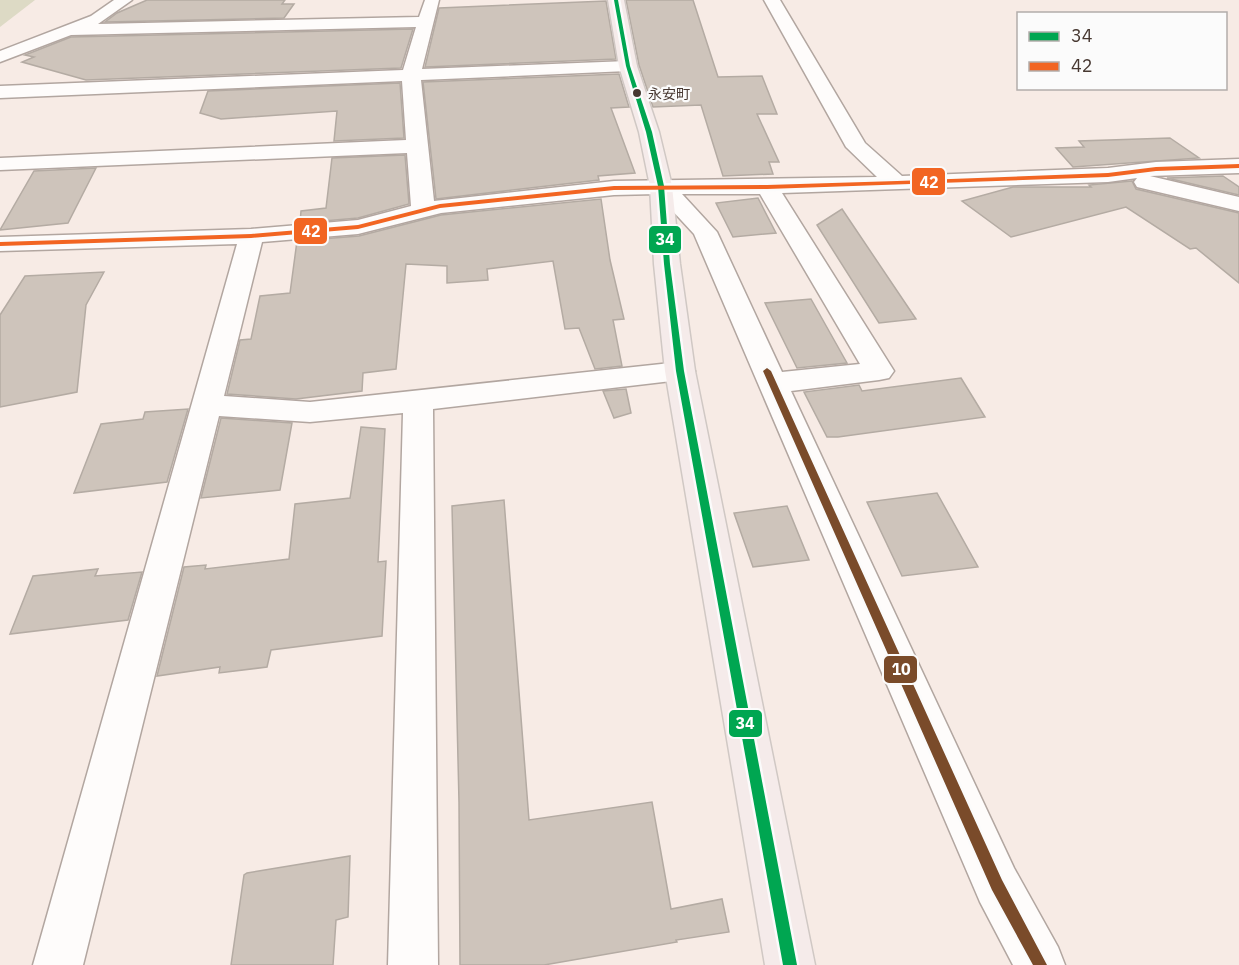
<svg xmlns="http://www.w3.org/2000/svg" width="1239" height="965" viewBox="0 0 1239 965" font-family="'IBM Plex Sans','Noto Sans JP',sans-serif">
  <rect width="100%" height="100%" fill="#f7ebe5"/>
  <path fill="#dddac5" d="M 0,0 L 35,0 L 0,27 Z"/>
  <g fill="#cec4bb" stroke="#b4aba3" stroke-width="1.5">
    <path d="M 147,0 L 285,0 L 282,4 L 294,4 L 284,18 L 105,22 L 117,13 Z"/>
    <path d="M 626,0 L 693,0 L 718,77 L 762,76 L 777,114 L 757,114 L 779,162 L 769,162 L 773,174 L 723,176 L 701,105 L 653,107 L 639,65 Z"/>
    <path d="M 606,1 L 616,59 L 425,67 L 439,8 Z"/>
    <path d="M 413,29 L 401,68 L 86,80 L 22,62 L 34,57 L 25,55 L 71,37 Z"/>
    <path d="M 619,74 L 629,107 L 611,108 L 635,173 L 598,176 L 599,180 L 436,199 L 423,82 Z"/>
    <path d="M 400,83 L 404,138 L 334,141 L 337,111 L 221,119 L 200,113 L 208,91 Z"/>
    <path d="M 1170,138 L 1199,158 L 1073,167 L 1056,148 L 1084,147 L 1079,141 Z"/>
    <path d="M 405,155 L 409,204 L 358,218 L 300,223 L 301,211 L 326,208 L 332,158 Z"/>
    <path d="M 96,168 L 68,223 L 0,230 L 34,171 Z"/>
    <path d="M 1223,176 L 1239,187 L 1239,195 L 1167,178 Z"/>
    <path d="M 1132,181 L 1136,189 L 1239,213 L 1239,283 L 1196,248 L 1190,249 L 1126,207 L 1011,237 L 962,201 L 1013,187 L 1091,187 L 1089,185 Z"/>
    <path d="M 758,198 L 776,233 L 733,237 L 716,203 Z"/>
    <path d="M 601,199 L 610,260 L 624,319 L 613,320 L 622,366 L 595,369 L 579,328 L 565,329 L 553,261 L 487,269 L 488,280 L 447,283 L 447,266 L 406,264 L 396,369 L 363,373 L 362,391 L 296,399 L 227,394 L 240,340 L 251,339 L 260,296 L 290,293 L 297,241 L 359,236 L 441,215 Z"/>
    <path d="M 842,209 L 916,319 L 879,323 L 817,225 Z"/>
    <path d="M 104,272 L 86,305 L 77,392 L 0,407 L 0,315 L 25,276 Z"/>
    <path d="M 811,299 L 847,363 L 797,368 L 765,303 Z"/>
    <path d="M 961,378 L 985,417 L 838,437 L 827,437 L 804,392 L 859,385 L 862,391 Z"/>
    <path d="M 626,389 L 631,413 L 614,418 L 603,391 Z"/>
    <path d="M 188,409 L 167,482 L 74,493 L 101,424 L 143,419 L 145,412 Z"/>
    <path d="M 221,418 L 292,423 L 280,490 L 201,498 Z"/>
    <path d="M 361,427 L 385,429 L 378,562 L 386,561 L 382,636 L 271,650 L 267,667 L 219,673 L 220,667 L 157,676 L 184,567 L 206,565 L 205,569 L 289,559 L 295,504 L 350,498 Z"/>
    <path d="M 937,493 L 978,567 L 902,576 L 867,502 Z"/>
    <path d="M 504,500 L 529,820 L 652,802 L 671,909 L 722,899 L 729,932 L 676,940 L 677,942 L 544,965 L 460,965 L 459,802 L 452,506 Z"/>
    <path d="M 787,506 L 809,560 L 753,567 L 734,513 Z"/>
    <path d="M 98,569 L 95,576 L 142,572 L 128,620 L 10,634 L 33,576 Z"/>
    <path d="M 350,856 L 348,917 L 336,920 L 333,965 L 231,965 L 244,875 L 247,873 Z"/>
  </g>
  <g fill="none" stroke-linecap="round" stroke-linejoin="round">
    <defs>
      <path id="minor" d="M 114,0 L 132,0 L 98,24 L 419,17 L 425,0 L 439,0 L 422,69 L 628,61 L 634,62 L 637,66 L 634,70 L 628,71 L 421,80 L 434,201 L 614,181 L 877,177 L 846,147 L 764,0 L 780,0 L 865,143 L 902,176 L 1108,168 L 1156,162 L 1239,159 L 1239,173 L 1150,176 L 1239,197 L 1239,211 L 1137,187 L 1134,182 L 1137,178 L 1108,182 L 782,193 L 894,371 L 889,378 L 879,380 L 791,391 L 1014,868 L 1058,947 L 1065,965 L 1013,965 L 980,902 L 694,234 L 657,194 L 614,195 L 441,213 L 358,234 L 262,242 L 224,396 L 310,402 L 680,362 L 690,364 L 695,371 L 690,378 L 680,380 L 433,409 L 438,965 L 388,965 L 403,413 L 310,422 L 219,416 L 83,965 L 33,965 L 237,244 L 0,251 L 0,237 L 251,229 L 358,220 L 411,206 L 407,153 L 0,170 L 0,158 L 406,140 L 402,81 L 0,98 L 0,86 L 403,70 L 416,27 L 71,35 L 0,62 L 0,51 L 91,16 ZM 682,194 L 760,194 L 860,364 L 782,372 L 717,232 Z"/>
      <path id="major" d="M 608,0 L 624,0 L 637,66 L 659,132 L 672,186 L 680,264 L 695,371 L 815,965 L 765,965 L 665,371 L 654,264 L 650,186 L 639,132 L 619,66 Z"/>
    </defs>
    <use href="#minor" stroke="#b2a6a0" stroke-width="3"/>
    <use href="#major" stroke="#d0c8c4" stroke-width="3"/>
    <use href="#minor" fill="#fefcfb" fill-rule="evenodd"/>
    <use href="#major" fill="#f5ebea" fill-rule="evenodd"/>
    <defs>
      <path id="bus-1" d="M 614,0 L 618,0 L 630,66 L 652,132 L 664,186 L 670,264 L 684,371 L 797,965 L 783,965 L 676,371 L 664,264 L 658,186 L 646,132 L 626,66 Z"/>
      <path id="bus-2" d="M 1239,164 L 1239,168 L 1156,171 L 1108,177 L 767,189 L 614,190 L 440,208 L 358,229 L 251,238 L 0,246 L 0,242 L 251,234 L 358,225 L 440,204 L 614,186 L 767,185 L 897,181 L 1108,173 L 1156,167 Z"/>
      <path id="bus-3" d="M 767,368 L 771,371 L 1002,880 L 1047,965 L 1033,965 L 992,890 L 763,371 Z"/>
    </defs>
    <use href="#bus-1" stroke="#fbfbfb" stroke-width="5"/>
    <use href="#bus-2" stroke="#fbfbfb" stroke-width="5"/>
    <use href="#bus-3" stroke="#fbfbfb" stroke-width="5"/>
    <use href="#bus-1" fill="#00a651" fill-rule="evenodd"/>
    <use href="#bus-2" fill="#f26522" fill-rule="evenodd"/>
    <use href="#bus-3" fill="#7a4b2a" fill-rule="evenodd"/>
  </g>
  <circle fill="#473831" stroke="#fbfbfb" stroke-width="2" cx="637" cy="93" r="5"/>
  <g text-anchor="middle" stroke-width="4.5" stroke-linejoin="round" paint-order="stroke">
    <g font-size="14" fill="#473831" stroke="#fbfbfb" text-anchor="start">
      <text x="648" y="99">永安町</text>
    </g>
  </g>
  <g stroke="#fbfbfb" stroke-width="2">
    <rect x="911" y="167" width="35" height="29" rx="6" fill="#f26522"/>
    <rect x="293" y="217" width="35" height="28" rx="6" fill="#f26522"/>
    <rect x="648" y="225" width="34" height="29" rx="6" fill="#00a651"/>
    <rect x="883" y="655" width="35" height="29" rx="6" fill="#7a4b2a"/>
    <rect x="728" y="709" width="35" height="29" rx="6" fill="#00a651"/>
  </g>
  <g font-size="16" text-anchor="middle" font-weight="bold" fill="#fff">
    <text x="929" y="188">42</text>
    <text x="311" y="237">42</text>
    <text x="665" y="245">34</text>
    <text x="901" y="675">10</text>
    <text x="745" y="729">34</text>
  </g>
  <rect x="1017" y="12" width="210" height="78" fill="#fbfbfb" stroke="#b3adaa" stroke-width="1.5"/>
  <rect x="1029" y="32" width="30" height="9" fill="#00a651" stroke="#b3adaa" stroke-width="1.5"/>
  <text x="1071" y="42" font-size="18" fill="#473831">34</text>
  <rect x="1029" y="62" width="30" height="9" fill="#f26522" stroke="#b3adaa" stroke-width="1.5"/>
  <text x="1071" y="72" font-size="18" fill="#473831">42</text>
</svg>
